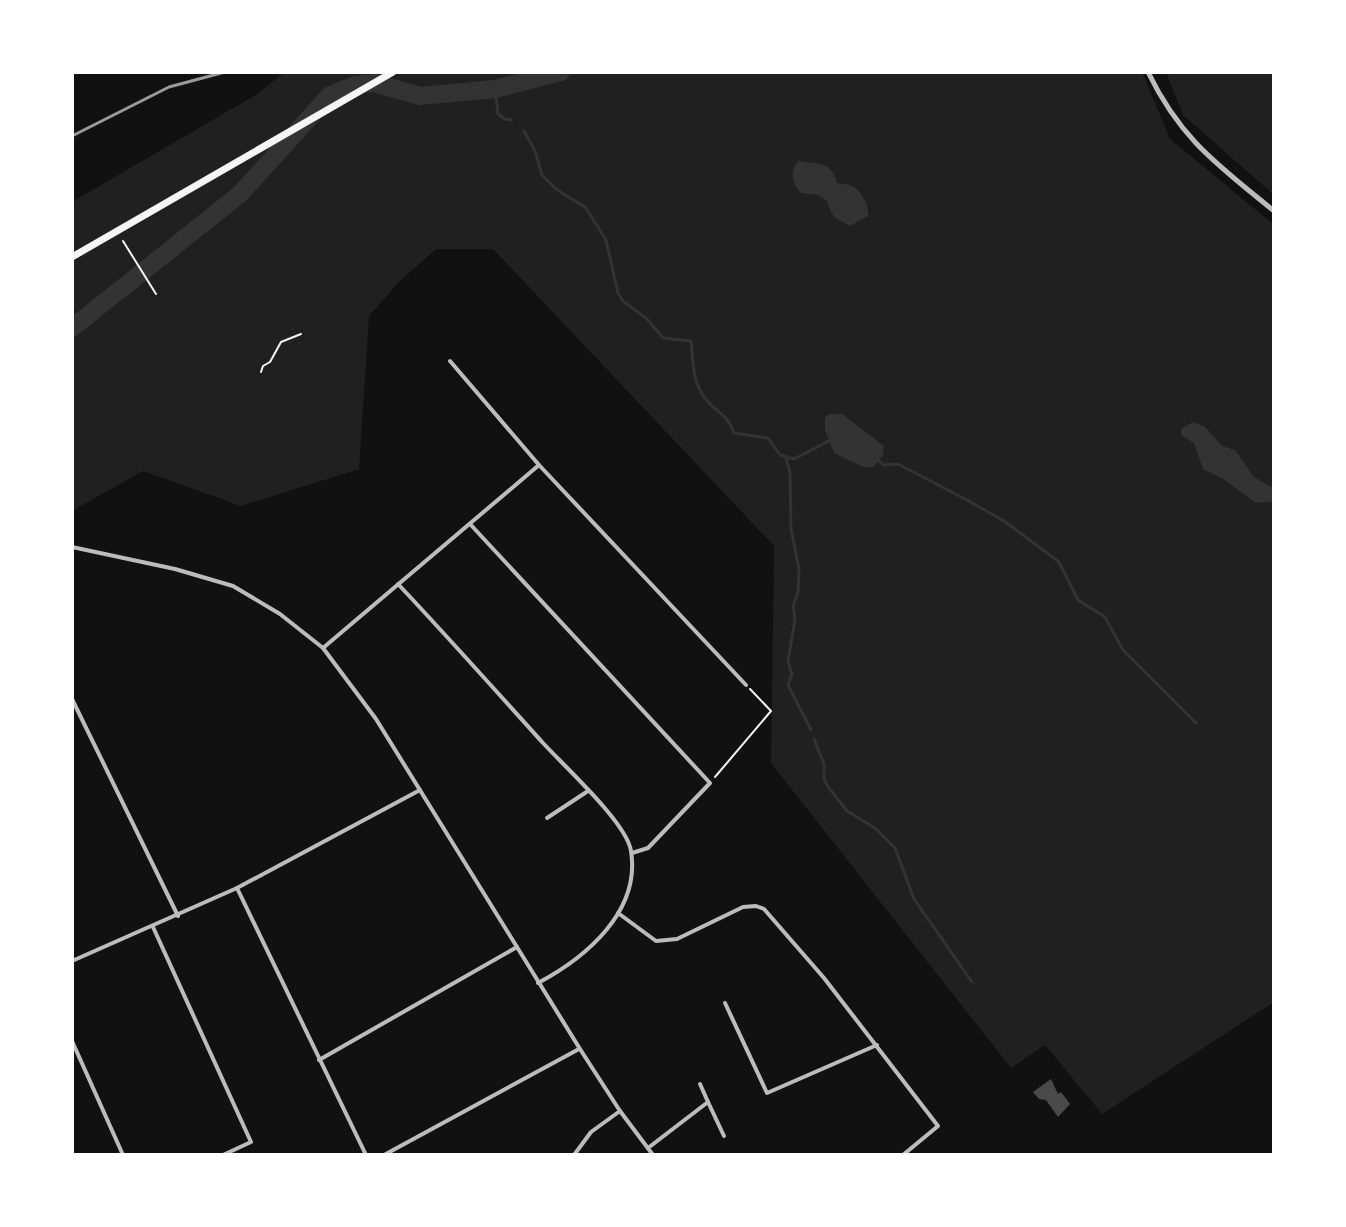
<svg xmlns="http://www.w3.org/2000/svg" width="1346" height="1227" viewBox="0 0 1346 1227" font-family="Ubuntu,sans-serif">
  <rect width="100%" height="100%" fill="#111"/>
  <g fill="#202020">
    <path d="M 285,72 L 1142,72 L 1170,139 L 1274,225 L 1274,1002 L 1102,1114 L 1045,1045 L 1011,1068 L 771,763 L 774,546 L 493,249 L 436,249 L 400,281 L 369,316 L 359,469 L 241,506 L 143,471 L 72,511 L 72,202 L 254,96 Z"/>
    <path d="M 1166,72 L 1274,72 L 1274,195 L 1183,115 Z"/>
  </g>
  <g fill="#333">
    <path d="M 799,161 C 819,165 831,160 837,183 C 842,184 847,184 852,186 C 861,190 870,207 868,216 L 850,226 C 834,216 833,220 827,201 L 819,195 L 801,193 C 792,184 789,170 799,161 Z"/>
    <path d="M 829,414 L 842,414 L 884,446 L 883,455 L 873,467 L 863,467 L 834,453 L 825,430 L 825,417 Z"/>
    <path d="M 1193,422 L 1205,427 L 1222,446 L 1235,450 L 1254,477 L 1273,488 L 1274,501 L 1256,503 L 1223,479 L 1203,469 L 1194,443 L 1181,435 L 1181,429 Z"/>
  </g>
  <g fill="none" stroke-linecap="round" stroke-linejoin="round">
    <g stroke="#333" stroke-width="3">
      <path d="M 495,89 L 498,114 L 505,119 L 512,120"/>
      <path d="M 524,131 L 535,151 L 542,175 L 556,189 L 586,208 L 606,240 L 618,293 L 623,301 L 647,319 L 663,338 L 691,341 C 693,360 692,382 705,398 C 716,413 727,413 734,433 L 768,438 L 780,455 L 794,459 L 829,441"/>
      <path d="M 786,458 L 790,473 L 791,529 L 799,569 L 798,592 L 793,606 L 795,619 L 788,662 L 792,674 L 788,685 L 811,730"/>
      <path d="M 877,460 L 884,465 L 898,464 L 967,500 L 1004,521 L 1059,562 L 1078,600 L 1105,617 L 1123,650 L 1196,723"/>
      <path d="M 814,739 L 824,764 L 824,780 L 829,788 L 847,811 L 875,828 L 895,848 L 914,899 L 972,982"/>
    </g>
    <path stroke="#333" stroke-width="18" d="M 72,328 L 240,194 L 330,95 L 355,85 L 374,83 L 420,96 L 495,89 L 561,72"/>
  </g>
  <path fill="#4a4a4a" d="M 1051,1079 L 1058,1094 L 1061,1092 L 1070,1104 L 1058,1117 L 1046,1100 L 1039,1099 L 1033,1092 Z"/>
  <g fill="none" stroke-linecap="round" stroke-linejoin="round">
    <g stroke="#f5f5f5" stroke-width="2">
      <path d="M 123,241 L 156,294"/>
      <path d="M 261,372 L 263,366 L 270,362 L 281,342 L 301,334"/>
      <path d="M 715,777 L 771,711 L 750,689"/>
    </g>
    <g stroke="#bcbcbc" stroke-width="4">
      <path d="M 450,361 L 539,465 L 746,685"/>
      <path d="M 470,524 L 710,783 L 648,848 L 632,853"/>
      <path d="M 72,547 L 175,569 L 233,586 L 280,614 L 323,648 L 376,719 L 580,1049 L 620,1111 L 653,1155"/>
      <path d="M 398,584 C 447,636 495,690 543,743 C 564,766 627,823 631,851 C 641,912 585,958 538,983"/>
      <path d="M 323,648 L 539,465"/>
      <path d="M 72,699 L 178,916"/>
      <path d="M 547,818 L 588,791"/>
      <path d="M 237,888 L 366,1155"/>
      <path d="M 618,913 L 656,941 L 677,939 L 743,907 L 756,906 L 764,909 L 824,978 L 938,1126 L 903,1155"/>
      <path d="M 153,927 L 251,1142 L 223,1155"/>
      <path d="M 72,961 L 237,888 L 420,790"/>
      <path d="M 725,1003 L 767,1093 L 877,1045"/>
      <path d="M 72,1041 L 123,1155"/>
      <path d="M 319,1060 L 517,947"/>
      <path d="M 708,1102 L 724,1136"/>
      <path d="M 648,1148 L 708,1102 L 700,1084"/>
      <path d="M 384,1155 L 579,1049"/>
      <path d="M 574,1155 L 591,1132 L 620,1111"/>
    </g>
    <path stroke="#bcbcbc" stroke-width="5" d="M 1148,72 C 1181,140 1218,165 1274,211"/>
    <path stroke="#f5f5f5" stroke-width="7" d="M 72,257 L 393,72"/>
    <path stroke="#9a9a9a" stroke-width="3" d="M 72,136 L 169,87 L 225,72"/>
  </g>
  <rect width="1346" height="1227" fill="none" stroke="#ffffff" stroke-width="148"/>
</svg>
